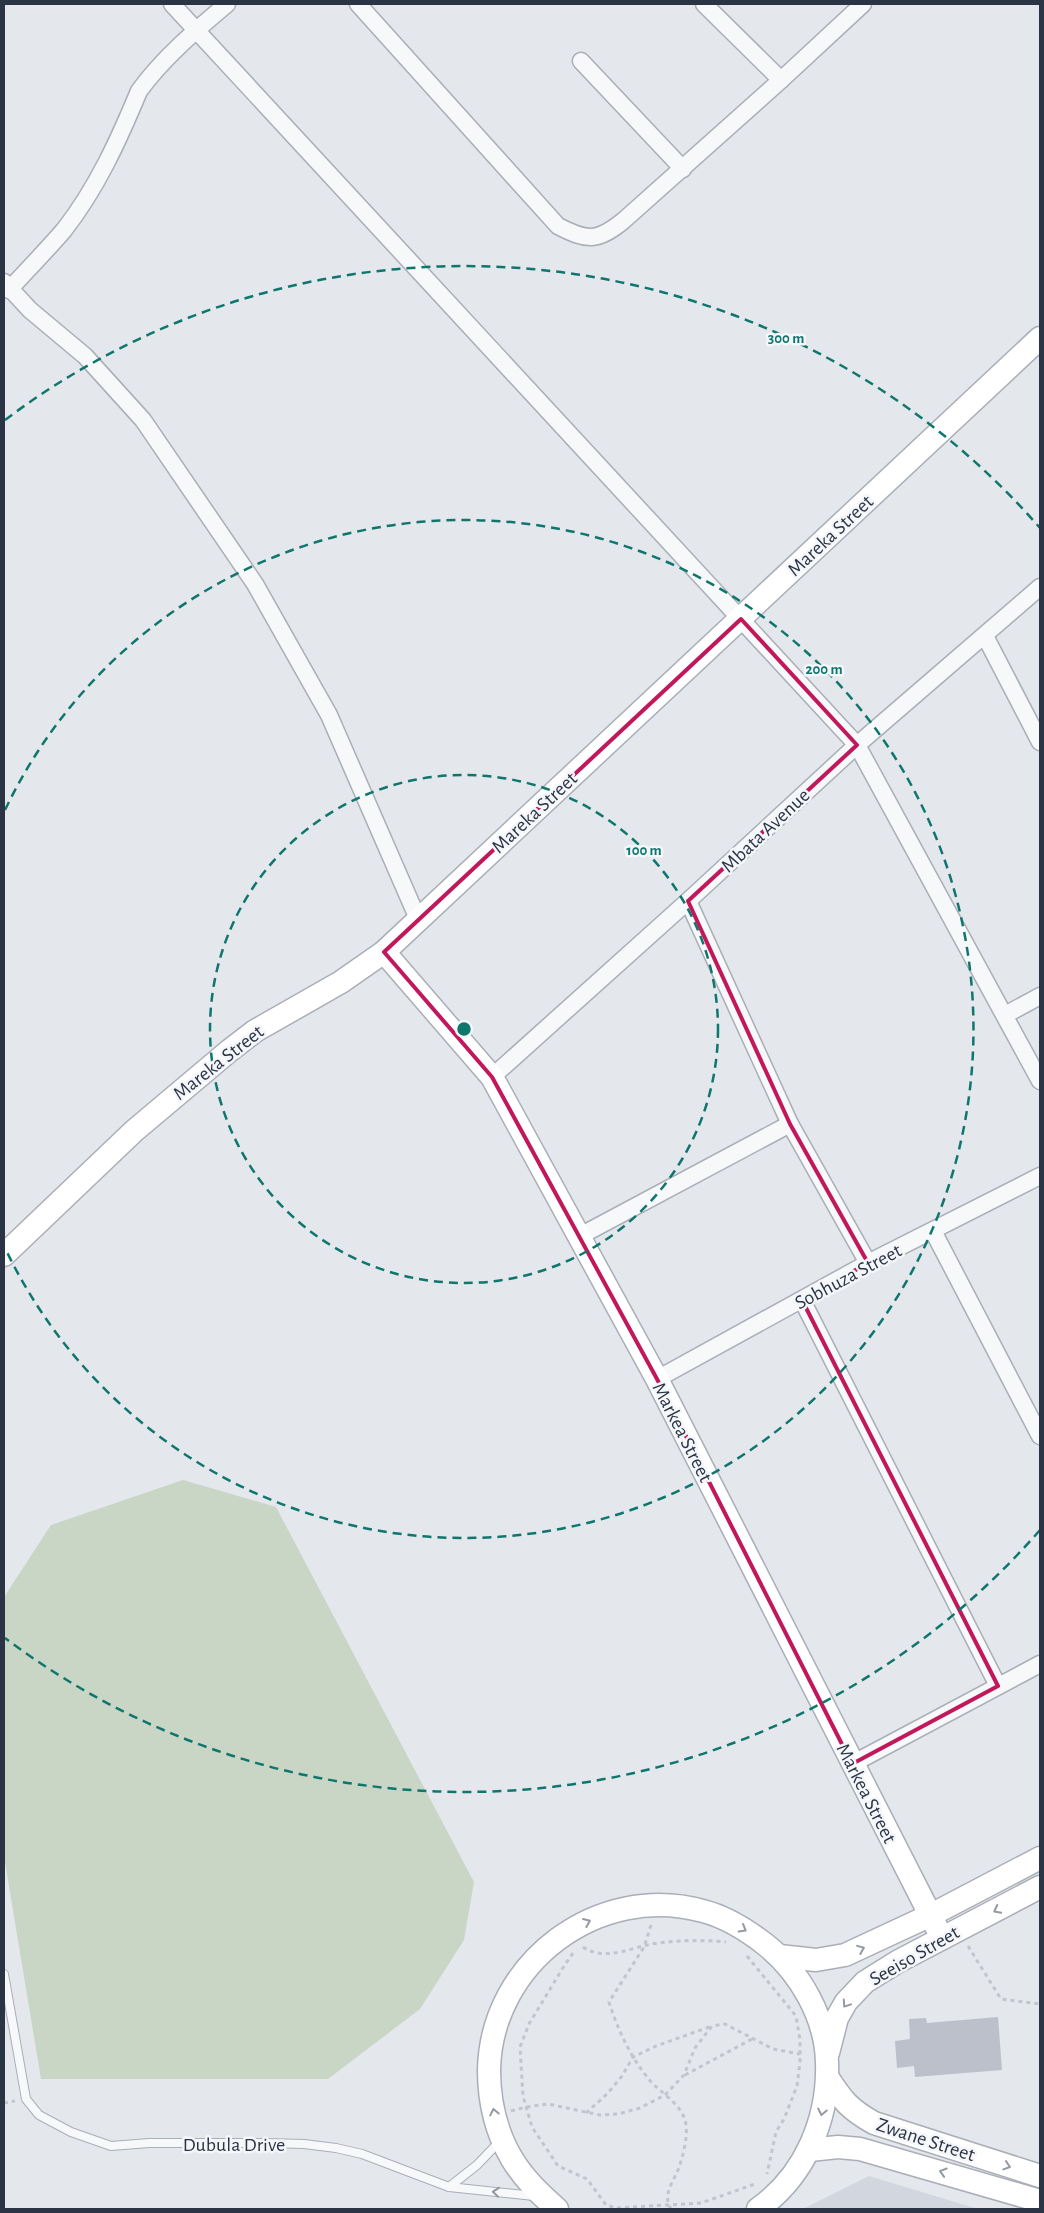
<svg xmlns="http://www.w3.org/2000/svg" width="1044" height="2213" viewBox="0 0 1044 2213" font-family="'Alegreya Sans',sans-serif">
  <rect width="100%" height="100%" fill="#e4e7ec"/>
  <path fill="#d2d6de" d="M 869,2176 L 978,2209 L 803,2209 Z"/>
  <path fill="#c9d6c5" d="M 183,1480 L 276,1507 L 474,1882 L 464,1940 L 420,2009 L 328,2079 L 41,2079 L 4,1856 L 4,1597 L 51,1525 Z"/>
  <path fill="#bbc0ca" d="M 998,2017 L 1002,2070 L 915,2077 L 914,2066 L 897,2068 L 895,2041 L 910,2039 L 909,2019 L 926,2018 L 927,2023 Z"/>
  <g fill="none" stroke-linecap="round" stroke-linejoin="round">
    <defs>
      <g id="lane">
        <path d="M 4,1974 L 26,2099 L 39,2115 L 71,2132 L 111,2146 L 149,2143 L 266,2143 L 304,2144 L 336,2148 L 362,2154 L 449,2187 L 534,2196"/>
        <path d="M 449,2187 L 477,2165 L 501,2140"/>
      </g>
      <g id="street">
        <path d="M 172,4 L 857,745 L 1040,1081"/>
        <path d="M 358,4 L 558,226 C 587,241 597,242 623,221 L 781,80 L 863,4"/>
        <path d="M 704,4 L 781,80"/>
        <path d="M 581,61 L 683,169"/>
        <path d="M 4,282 L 30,310 L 85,356 L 143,420 L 255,584 L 329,715 L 418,919"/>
        <path d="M 9,290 C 27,270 47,250 64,230 C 97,188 119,139 139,91 C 163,58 196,30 227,4"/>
        <path d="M 985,636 L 1040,742"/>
        <path d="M 688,901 L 790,1124 L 868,1263"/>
        <path d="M 1005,1015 L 1040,996"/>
        <path d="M 492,1077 L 688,901 L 857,745 L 1040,587"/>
        <path d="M 933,1231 L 1040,1436"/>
        <path d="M 578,1237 L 790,1124"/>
        <path d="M 802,1300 L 998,1686"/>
        <path d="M 657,1379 L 868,1263 L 1040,1176"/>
        <path d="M 852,1764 L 1040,1664"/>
      </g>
      <g id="secondary">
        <path d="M 384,952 L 492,1077 L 657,1379 L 942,1938"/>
        <path d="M 4,1255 L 134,1131 L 229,1051 L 255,1031 L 341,982 L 384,952 L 1040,338"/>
        <path d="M 779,1956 L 816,1960 L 845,1955 L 931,1915 L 1040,1858"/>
        <path d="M 828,2053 L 837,2018 L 846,2002 L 865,1982 L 897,1962 L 1040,1887"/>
        <path d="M 828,2078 C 843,2101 849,2109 874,2123 L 1040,2176"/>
        <path d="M 810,2150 L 838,2147 L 860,2149 L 1040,2201"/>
        <path d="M 557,2209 C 540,2194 524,2179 512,2159 C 496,2132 489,2101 489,2070 C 491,1962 599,1882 703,1911 C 726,1917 747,1930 766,1945 C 800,1972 826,2018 827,2062 C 829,2119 805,2176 758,2209"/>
      </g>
    </defs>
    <use href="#lane" stroke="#a9aeb7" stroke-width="10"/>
    <use href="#street" stroke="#a9aeb7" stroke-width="19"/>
    <use href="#secondary" stroke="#a9aeb7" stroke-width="25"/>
    <g stroke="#c2c5cb" stroke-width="3" stroke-dasharray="4 4" stroke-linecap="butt">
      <path d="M 651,1925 L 644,1947 L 609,2002 C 618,2031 632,2060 652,2083 C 663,2094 680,2104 685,2120 C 689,2134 683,2157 678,2170 C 673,2182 662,2196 671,2209"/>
      <path d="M 968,1946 L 1001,1999 L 1040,2004"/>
      <path d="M 583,1947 C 607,1963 635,1945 659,1943 C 682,1940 704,1940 726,1942"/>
      <path d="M 573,1953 L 564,1966 L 529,2024 L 520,2047 L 523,2096 L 532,2127 L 558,2166 L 587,2179 L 606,2205 L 616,2208 L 701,2203 L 755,2184"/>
      <path d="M 747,1956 L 796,2016 L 800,2040 L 800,2062 L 797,2086 L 784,2119 L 776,2132 L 767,2174"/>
      <path d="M 685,2075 L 752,2039"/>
      <path d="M 4,2103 L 15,2101"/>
      <path d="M 511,2111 L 526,2107 L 548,2104 L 600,2115 L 618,2114 L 640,2108 L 665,2095 L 684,2075 L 695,2048 L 712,2026 L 725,2024 L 773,2049 L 800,2054"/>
      <path d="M 586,2113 L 607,2094 L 622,2076 L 633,2057 L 656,2046 L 712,2026"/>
    </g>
    <use href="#lane" stroke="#f7f8fa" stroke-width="8"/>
    <use href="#street" stroke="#f7f8fa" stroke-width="16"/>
    <use href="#secondary" stroke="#fff" stroke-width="22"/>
  </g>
  <defs><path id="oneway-chevron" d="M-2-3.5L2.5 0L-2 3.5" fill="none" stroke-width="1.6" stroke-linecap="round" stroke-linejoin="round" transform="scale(1.25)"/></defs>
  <g stroke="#959aa2">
    <use href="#oneway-chevron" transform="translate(997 1910) rotate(153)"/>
    <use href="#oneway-chevron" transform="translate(587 1922) rotate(-23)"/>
    <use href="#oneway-chevron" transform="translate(743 1929) rotate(30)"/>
    <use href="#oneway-chevron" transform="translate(861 1949) rotate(-22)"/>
    <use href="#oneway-chevron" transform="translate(846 2004) rotate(124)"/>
    <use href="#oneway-chevron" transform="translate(494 2112) rotate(-102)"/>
    <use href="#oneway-chevron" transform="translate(822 2112) rotate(102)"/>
    <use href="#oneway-chevron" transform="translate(1007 2166) rotate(18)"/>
    <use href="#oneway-chevron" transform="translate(943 2172) rotate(-163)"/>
  </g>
  <use stroke="#9196a0" href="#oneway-chevron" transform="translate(496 2192) rotate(-174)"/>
  <path fill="none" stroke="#c2185b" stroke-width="4" stroke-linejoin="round" d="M 741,619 L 857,745 L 688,901 L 790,1124 L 868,1263 L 802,1300 L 998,1686 L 852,1764 L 657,1379 L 492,1077 L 384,952 Z"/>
  <g fill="none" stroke="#0f766e" stroke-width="2.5" stroke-dasharray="9 6">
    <circle cx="464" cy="1029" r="254"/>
    <path d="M5 810A509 509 0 1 1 5 1248"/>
    <path d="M1040 1530A763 763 0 0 1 5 1638M5 420A763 763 0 0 1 1040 528"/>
  </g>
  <g text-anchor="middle" stroke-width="5" stroke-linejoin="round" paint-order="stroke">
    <g font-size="20" fill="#2b3445" stroke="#f4f6f9">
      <text transform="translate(830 535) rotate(-43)" y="7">Mareka Street</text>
      <text transform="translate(534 812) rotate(-43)" y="7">Mareka Street</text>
      <text transform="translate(765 830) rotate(-43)" y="7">Mbata Avenue</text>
      <text transform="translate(218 1062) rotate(-38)" y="7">Mareka Street</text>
      <text transform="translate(848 1276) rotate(-28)" y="7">Sobhuza Street</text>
      <text transform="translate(683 1432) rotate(63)" y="7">Markea Street</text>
      <text transform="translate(867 1793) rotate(63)" y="7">Markea Street</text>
      <text transform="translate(914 1955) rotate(-30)" y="7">Seeiso Street</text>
      <text transform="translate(926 2139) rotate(18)" y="7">Zwane Street</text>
      <text x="234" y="2151">Dubula Drive</text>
    </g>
  </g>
  <circle cx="464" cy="1029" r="8" fill="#0f766e" stroke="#f4f6f9" stroke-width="2.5"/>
  <g font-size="15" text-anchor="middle" font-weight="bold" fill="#0f766e" stroke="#f4f6f9" stroke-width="5" stroke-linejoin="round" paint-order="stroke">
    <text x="786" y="343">300 m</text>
    <text x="824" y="674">200 m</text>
    <text x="644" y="855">100 m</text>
  </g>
  <rect width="1044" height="2213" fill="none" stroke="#2b3445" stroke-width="10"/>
</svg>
